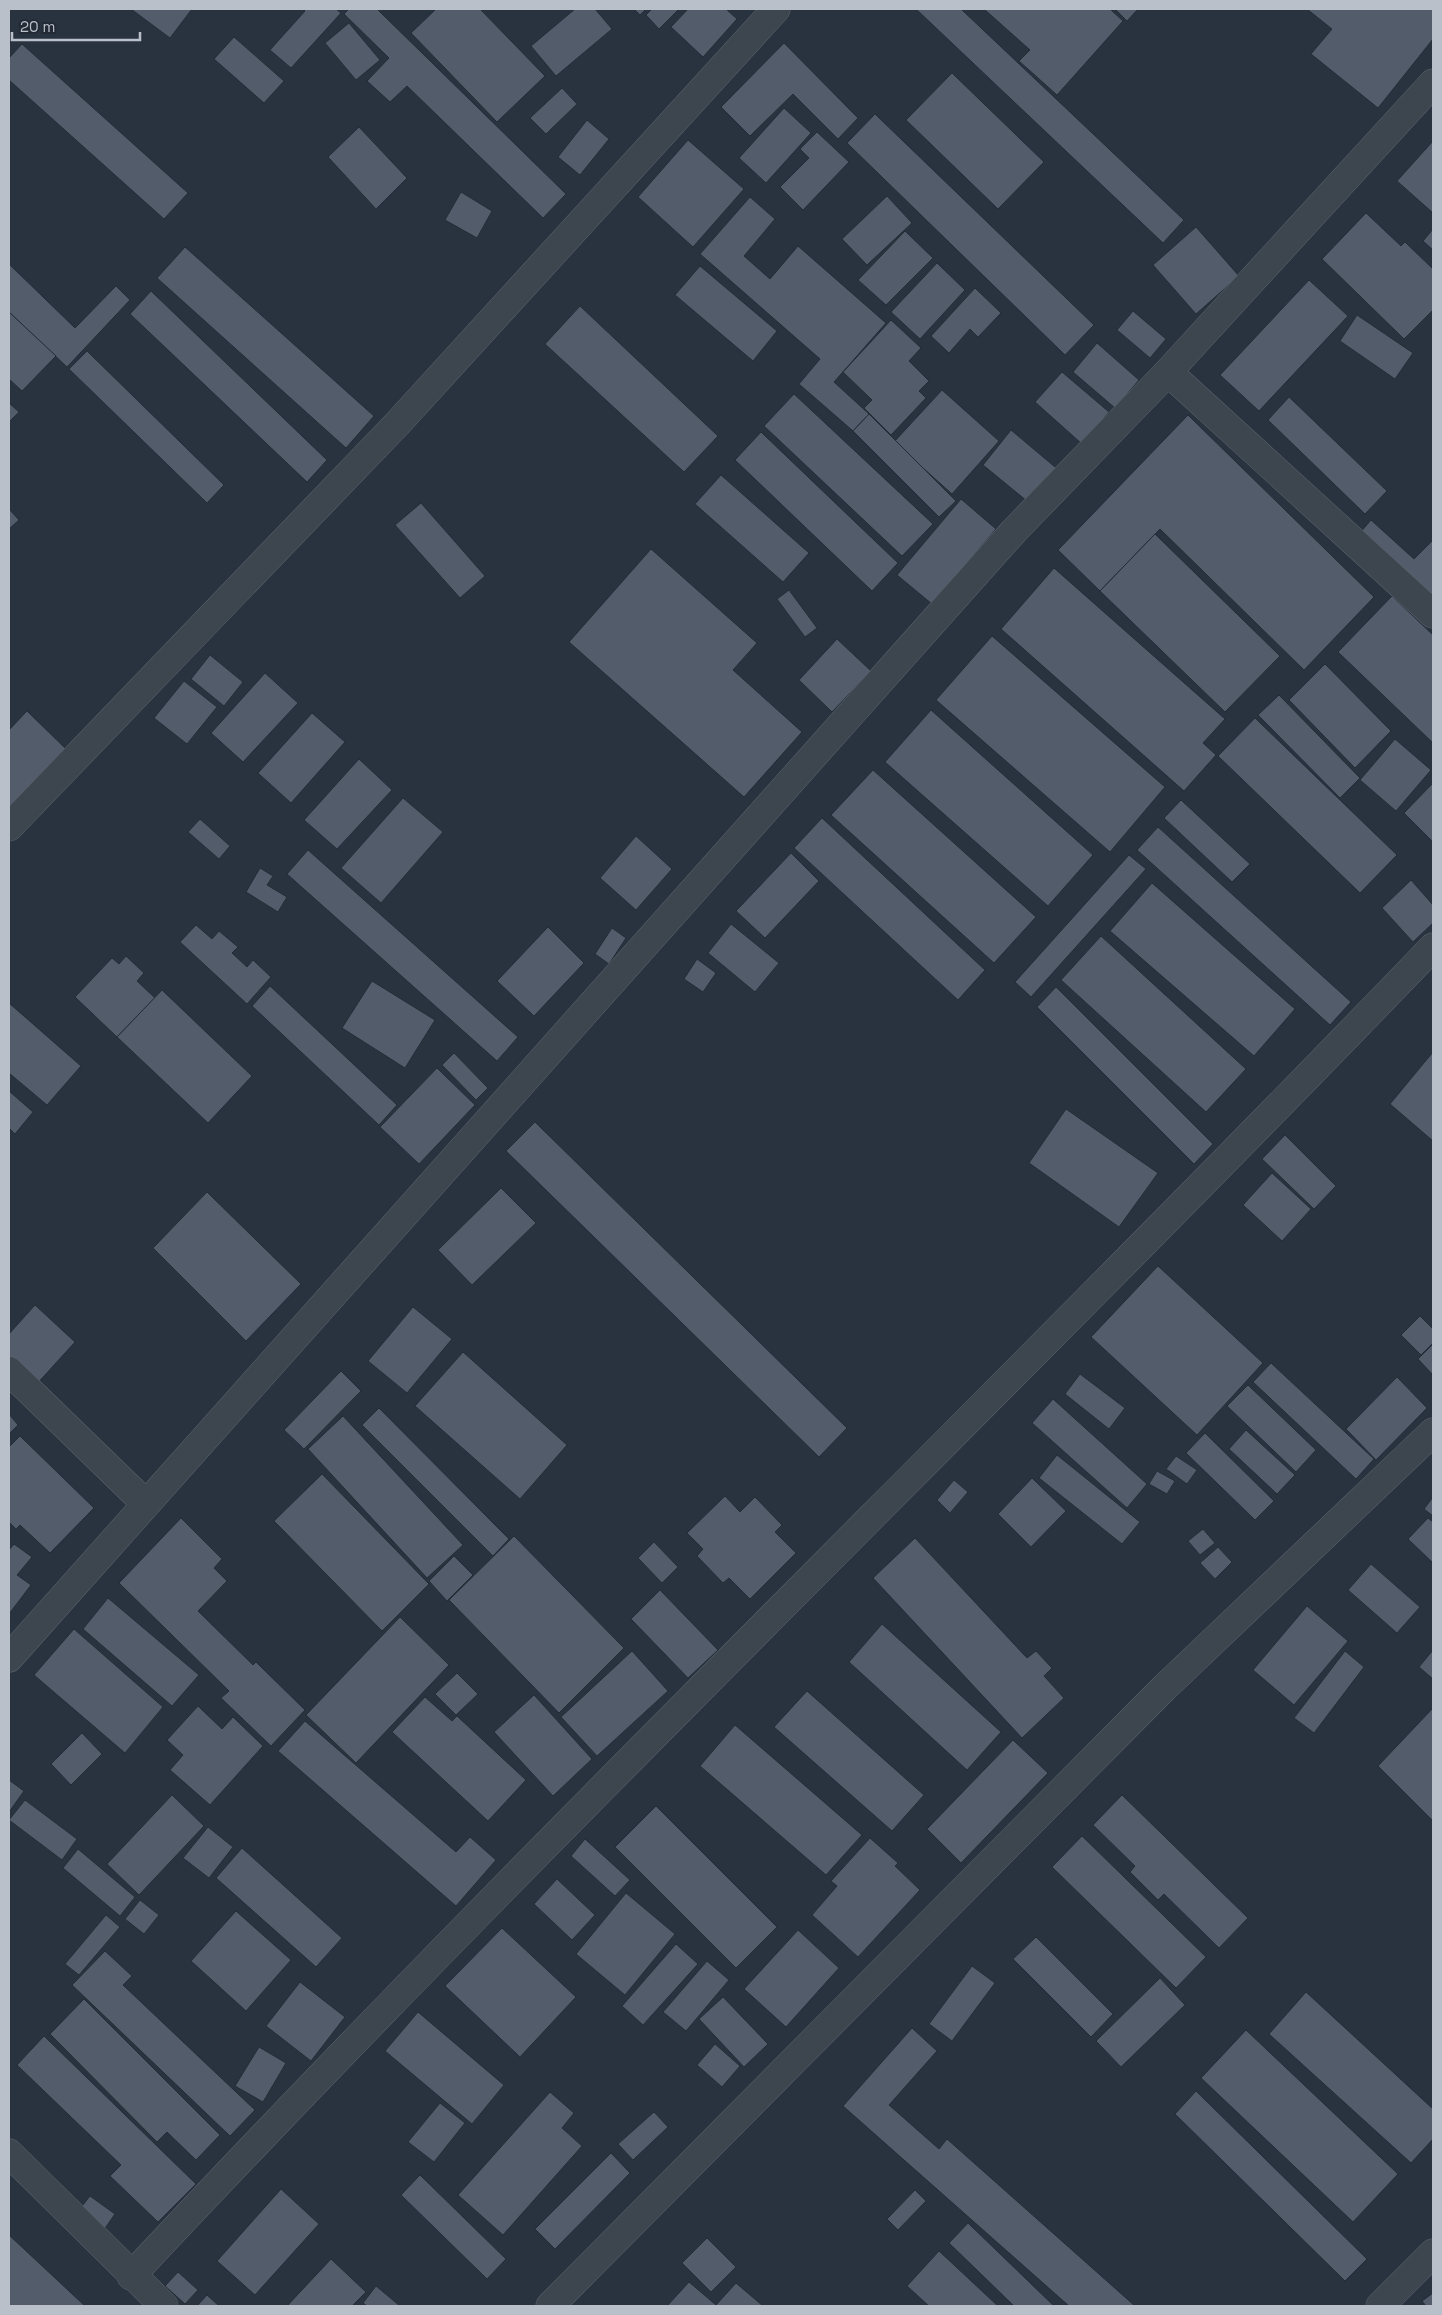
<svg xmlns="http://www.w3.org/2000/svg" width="1442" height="2315" viewBox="0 0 1442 2315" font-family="'Space Grotesk',sans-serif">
  <rect width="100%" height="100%" fill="#29333f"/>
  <g fill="#535c6a" stroke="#242c37">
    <path d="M 131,9 L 192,9 L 170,38 Z"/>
    <path d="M 303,9 L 336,9 L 341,13 L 291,68 L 270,50 L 305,11 Z"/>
    <path d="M 349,9 L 377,9 L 566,194 L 543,218 L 407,86 L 390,102 L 367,81 L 389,58 L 344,14 Z"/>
    <path d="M 436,9 L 480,9 L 545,76 L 497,122 L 411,33 Z"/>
    <path d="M 575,9 L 595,9 L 612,29 L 556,76 L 531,46 Z"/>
    <path d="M 634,9 L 646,9 L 640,15 Z"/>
    <path d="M 652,9 L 679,9 L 659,29 L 646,15 Z"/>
    <path d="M 688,9 L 726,9 L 737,19 L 703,57 L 671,27 Z"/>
    <path d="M 916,9 L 961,9 L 1184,220 L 1163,243 Z"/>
    <path d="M 984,9 L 1110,9 L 1123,21 L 1057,95 L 1019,61 L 1030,50 Z"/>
    <path d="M 1115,9 L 1138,9 L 1127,21 Z"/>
    <path d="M 1307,9 L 1433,9 L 1433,39 L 1378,108 L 1311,54 L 1332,29 Z"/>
    <path d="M 349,23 L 380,60 L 356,80 L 325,43 Z"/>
    <path d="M 234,37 L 284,81 L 264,103 L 214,59 Z"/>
    <path d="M 784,43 L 858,118 L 838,139 L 793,94 L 750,136 L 721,107 Z"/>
    <path d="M 22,44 L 188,193 L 164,219 L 9,80 L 9,58 Z"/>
    <path d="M 952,73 L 1044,162 L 998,209 L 906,120 Z"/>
    <path d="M 562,88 L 577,104 L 546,134 L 530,118 Z"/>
    <path d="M 784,108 L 811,133 L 766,183 L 739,158 Z"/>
    <path d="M 875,114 L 1094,325 L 1065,355 L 847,143 Z"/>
    <path d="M 587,120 L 609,139 L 580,175 L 558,157 Z"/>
    <path d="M 359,127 L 407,178 L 376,209 L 328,157 Z"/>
    <path d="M 817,132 L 849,162 L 803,210 L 780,187 L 809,158 L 800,149 Z"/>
    <path d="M 688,140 L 744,189 L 693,247 L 638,197 Z"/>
    <path d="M 1433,141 L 1433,213 L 1397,181 Z"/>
    <path d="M 461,192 L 492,211 L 477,238 L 445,220 Z"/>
    <path d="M 887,196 L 912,223 L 867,265 L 842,239 Z"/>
    <path d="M 750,197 L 775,219 L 744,256 L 770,279 L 798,246 L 886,323 L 834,382 L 869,414 L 853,431 L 799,384 L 820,359 L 700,254 Z"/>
    <path d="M 1366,213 L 1401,246 L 1405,242 L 1433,269 L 1433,310 L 1404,339 L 1322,259 Z"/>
    <path d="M 1196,227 L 1239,276 L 1196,314 L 1153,265 Z"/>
    <path d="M 1433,229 L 1433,250 L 1423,241 Z"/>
    <path d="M 905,231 L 933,258 L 886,305 L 858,280 Z"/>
    <path d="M 185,247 L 374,416 L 346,448 L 157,278 Z"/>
    <path d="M 937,263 L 965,290 L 920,339 L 891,312 Z"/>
    <path d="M 9,264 L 75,328 L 116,286 L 130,300 L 67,367 L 9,312 Z"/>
    <path d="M 700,266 L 777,331 L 753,361 L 675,295 Z"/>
    <path d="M 1309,280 L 1348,316 L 1259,411 L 1220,375 Z"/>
    <path d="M 975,288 L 1001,313 L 978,337 L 970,329 L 949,353 L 931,336 Z"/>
    <path d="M 151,291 L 327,460 L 307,482 L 130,314 Z"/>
    <path d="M 580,306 L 718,436 L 684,472 L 545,344 Z"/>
    <path d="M 1133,311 L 1166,339 L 1150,358 L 1117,330 Z"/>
    <path d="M 9,312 L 56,356 L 22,391 L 9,379 Z"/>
    <path d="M 1357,315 L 1413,353 L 1395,379 L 1340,341 Z"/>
    <path d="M 891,320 L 921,348 L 909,361 L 929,381 L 919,391 L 926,398 L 891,435 L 864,408 L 872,400 L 843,372 Z"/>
    <path d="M 1097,343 L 1139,380 L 1115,408 L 1073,372 Z"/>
    <path d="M 87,351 L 224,485 L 207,503 L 69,369 Z"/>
    <path d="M 1062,372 L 1109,412 L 1082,444 L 1035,402 Z"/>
    <path d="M 942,390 L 999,441 L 952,494 L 894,442 Z"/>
    <path d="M 794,394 L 933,524 L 902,556 L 764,426 Z"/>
    <path d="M 1289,397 L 1387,491 L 1365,514 L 1268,420 Z"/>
    <path d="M 9,403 L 19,412 L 9,422 Z"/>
    <path d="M 869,414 L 956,501 L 939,517 L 853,431 Z"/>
    <path d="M 1188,415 L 1374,597 L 1304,670 L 1160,529 L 1100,591 L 1058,550 Z"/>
    <path d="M 1011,430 L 1061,472 L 1033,506 L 983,465 Z"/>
    <path d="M 761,432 L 898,563 L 872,591 L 735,460 Z"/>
    <path d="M 721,475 L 809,553 L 783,582 L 695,504 Z"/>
    <path d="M 961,499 L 996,529 L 932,604 L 897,575 Z"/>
    <path d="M 421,503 L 485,576 L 460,598 L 395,525 Z"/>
    <path d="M 9,509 L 19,520 L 9,529 Z"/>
    <path d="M 1371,520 L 1414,559 L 1433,540 L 1433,602 L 1359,534 Z"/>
    <path d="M 1155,534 L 1280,656 L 1225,712 L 1100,591 Z"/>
    <path d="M 651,549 L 757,643 L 733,670 L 802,732 L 744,797 L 569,642 Z"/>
    <path d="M 1054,568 L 1225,719 L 1203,743 L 1216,755 L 1184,791 L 1001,629 Z"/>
    <path d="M 789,590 L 817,628 L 805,637 L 777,599 Z"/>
    <path d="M 1392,596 L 1433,635 L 1433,743 L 1338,652 Z"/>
    <path d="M 992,636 L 1165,787 L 1110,852 L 936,700 Z"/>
    <path d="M 837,639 L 871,671 L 832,712 L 799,680 Z"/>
    <path d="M 210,655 L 243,682 L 224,706 L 191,679 Z"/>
    <path d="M 1325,664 L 1391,731 L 1355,768 L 1289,700 Z"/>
    <path d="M 265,673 L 298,703 L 243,762 L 211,733 Z"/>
    <path d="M 184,681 L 217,707 L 187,744 L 154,718 Z"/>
    <path d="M 1279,695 L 1360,778 L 1340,798 L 1258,715 Z"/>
    <path d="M 931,710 L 1093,855 L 1048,906 L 885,762 Z"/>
    <path d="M 27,711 L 66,749 L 9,808 L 9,730 Z"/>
    <path d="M 312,713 L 345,742 L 291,803 L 258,773 Z"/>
    <path d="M 1255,718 L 1397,855 L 1360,893 L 1218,756 Z"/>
    <path d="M 1395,739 L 1431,770 L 1396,811 L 1360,780 Z"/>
    <path d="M 359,759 L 392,790 L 337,849 L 304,820 Z"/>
    <path d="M 873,770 L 1036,917 L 994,963 L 831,815 Z"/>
    <path d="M 1433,783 L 1433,842 L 1404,813 Z"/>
    <path d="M 403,798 L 443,832 L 381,903 L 341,868 Z"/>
    <path d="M 1181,800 L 1250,864 L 1232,882 L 1164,818 Z"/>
    <path d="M 822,818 L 985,970 L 958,1000 L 794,848 Z"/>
    <path d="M 200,819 L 230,846 L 219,859 L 188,832 Z"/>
    <path d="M 1158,827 L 1351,1002 L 1330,1025 L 1137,850 Z"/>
    <path d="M 636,836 L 672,869 L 636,910 L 600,878 Z"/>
    <path d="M 308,850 L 518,1037 L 497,1061 L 287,874 Z"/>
    <path d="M 791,853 L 819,881 L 765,938 L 736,911 Z"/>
    <path d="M 1129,855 L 1146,869 L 1031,997 L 1015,982 Z"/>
    <path d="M 260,868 L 273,876 L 267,885 L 287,897 L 278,912 L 246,892 Z"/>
    <path d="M 1411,880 L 1433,905 L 1433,923 L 1413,942 L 1382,908 Z"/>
    <path d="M 1152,883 L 1295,1009 L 1254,1056 L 1110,931 Z"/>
    <path d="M 731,924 L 779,963 L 755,992 L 708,953 Z"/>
    <path d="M 196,925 L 212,939 L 219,931 L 238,947 L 232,953 L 247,967 L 253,960 L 271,977 L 247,1004 L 180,942 Z"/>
    <path d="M 548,927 L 584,963 L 534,1016 L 497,981 Z"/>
    <path d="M 612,928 L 626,938 L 609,964 L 595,954 Z"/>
    <path d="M 1101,936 L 1246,1069 L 1206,1112 L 1061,980 Z"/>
    <path d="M 126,956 L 144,973 L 137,981 L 155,998 L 117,1037 L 75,997 L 112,958 L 119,964 Z"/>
    <path d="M 697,959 L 716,973 L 703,992 L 684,979 Z"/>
    <path d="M 372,981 L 435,1020 L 405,1068 L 342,1028 Z"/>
    <path d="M 270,986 L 397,1105 L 379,1125 L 252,1006 Z"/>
    <path d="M 1056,987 L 1213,1144 L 1194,1164 L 1037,1007 Z"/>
    <path d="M 162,990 L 252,1076 L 208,1123 L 117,1037 Z"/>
    <path d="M 9,1003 L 81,1066 L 47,1105 L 9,1073 Z"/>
    <path d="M 1433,1052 L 1433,1141 L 1390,1104 Z"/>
    <path d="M 454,1053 L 488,1088 L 476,1100 L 442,1065 Z"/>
    <path d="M 437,1068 L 475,1105 L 419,1164 L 380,1127 Z"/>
    <path d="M 9,1091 L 33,1112 L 15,1134 L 9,1128 Z"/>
    <path d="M 1066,1109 L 1158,1173 L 1119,1227 L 1029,1163 Z"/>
    <path d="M 535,1122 L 847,1428 L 819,1457 L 506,1151 Z"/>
    <path d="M 1285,1135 L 1336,1186 L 1314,1209 L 1262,1159 Z"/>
    <path d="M 1272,1173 L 1311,1209 L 1282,1241 L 1243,1205 Z"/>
    <path d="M 501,1188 L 536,1223 L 472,1285 L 438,1250 Z"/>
    <path d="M 207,1192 L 301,1284 L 246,1341 L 153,1248 Z"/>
    <path d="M 1158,1266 L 1263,1363 L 1197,1435 L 1091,1337 Z"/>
    <path d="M 35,1305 L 75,1342 L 35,1386 L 9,1362 L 9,1334 Z"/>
    <path d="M 413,1307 L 452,1339 L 407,1393 L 368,1361 Z"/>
    <path d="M 1420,1316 L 1433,1329 L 1433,1343 L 1421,1355 L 1401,1335 Z"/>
    <path d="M 1433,1344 L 1433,1375 L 1418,1359 Z"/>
    <path d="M 463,1352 L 567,1445 L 520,1499 L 415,1406 Z"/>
    <path d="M 1271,1363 L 1374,1459 L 1356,1479 L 1253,1382 Z"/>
    <path d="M 341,1371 L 361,1391 L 304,1449 L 284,1430 Z"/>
    <path d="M 1080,1374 L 1125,1408 L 1109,1429 L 1065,1394 Z"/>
    <path d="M 1397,1377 L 1427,1408 L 1376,1460 L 1346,1429 Z"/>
    <path d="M 1248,1385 L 1316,1450 L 1296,1472 L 1227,1406 Z"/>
    <path d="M 1053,1399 L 1147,1484 L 1127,1508 L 1032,1423 Z"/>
    <path d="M 379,1408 L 509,1539 L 493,1556 L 362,1425 Z"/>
    <path d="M 9,1414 L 18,1425 L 9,1434 Z"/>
    <path d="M 343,1416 L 463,1545 L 427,1578 L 308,1449 Z"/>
    <path d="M 1246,1430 L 1295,1475 L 1277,1494 L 1229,1449 Z"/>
    <path d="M 1205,1433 L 1274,1501 L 1255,1520 L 1186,1453 Z"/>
    <path d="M 20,1436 L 94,1508 L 50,1553 L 20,1525 L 16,1529 L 9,1522 L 9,1447 Z"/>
    <path d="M 1057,1455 L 1140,1522 L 1122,1544 L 1039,1478 Z"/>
    <path d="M 1176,1456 L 1197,1470 L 1187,1484 L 1166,1469 Z"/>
    <path d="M 1157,1471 L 1175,1481 L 1167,1494 L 1149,1484 Z"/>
    <path d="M 322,1474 L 429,1584 L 382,1631 L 274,1521 Z"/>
    <path d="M 1032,1478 L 1066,1511 L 1031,1547 L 998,1514 Z"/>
    <path d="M 954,1480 L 968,1492 L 950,1513 L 937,1500 Z"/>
    <path d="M 725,1496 L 740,1512 L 755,1497 L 782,1525 L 775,1532 L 796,1553 L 750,1599 L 729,1578 L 723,1583 L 697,1556 L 703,1549 L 687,1533 Z"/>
    <path d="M 1433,1497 L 1433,1516 L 1424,1509 Z"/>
    <path d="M 181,1518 L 222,1559 L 214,1568 L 227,1581 L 198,1611 L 253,1665 L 256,1662 L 305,1710 L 271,1746 L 221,1698 L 229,1691 L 119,1583 Z"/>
    <path d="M 1428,1518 L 1433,1522 L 1433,1563 L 1408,1539 Z"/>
    <path d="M 1203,1529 L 1215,1543 L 1200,1555 L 1188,1541 Z"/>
    <path d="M 514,1536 L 624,1648 L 559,1713 L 449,1600 Z"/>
    <path d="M 915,1538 L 1027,1658 L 1036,1651 L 1052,1668 L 1044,1676 L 1064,1698 L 1022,1738 L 873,1578 Z"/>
    <path d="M 654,1542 L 678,1567 L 662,1583 L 638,1558 Z"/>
    <path d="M 14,1544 L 32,1557 L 17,1575 L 31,1585 L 9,1614 L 9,1550 Z"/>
    <path d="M 1218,1547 L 1232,1562 L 1215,1579 L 1200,1563 Z"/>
    <path d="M 454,1556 L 473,1575 L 447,1601 L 429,1581 Z"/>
    <path d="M 1371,1564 L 1420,1607 L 1397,1633 L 1348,1590 Z"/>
    <path d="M 660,1590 L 718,1650 L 688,1678 L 631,1619 Z"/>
    <path d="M 108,1598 L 199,1675 L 172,1706 L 83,1629 Z"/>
    <path d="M 1307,1606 L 1348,1641 L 1294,1705 L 1253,1670 Z"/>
    <path d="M 400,1617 L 449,1665 L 356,1763 L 306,1715 Z"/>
    <path d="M 882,1624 L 1001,1732 L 967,1770 L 849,1662 Z"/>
    <path d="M 74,1629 L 163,1707 L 125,1753 L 34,1675 Z"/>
    <path d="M 1433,1650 L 1433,1679 L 1419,1667 Z"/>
    <path d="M 632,1651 L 668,1691 L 597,1756 L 561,1717 Z"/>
    <path d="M 1345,1651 L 1364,1667 L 1314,1733 L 1294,1718 Z"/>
    <path d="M 457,1673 L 478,1694 L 456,1715 L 435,1694 Z"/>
    <path d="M 807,1691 L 924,1795 L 892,1831 L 774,1727 Z"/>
    <path d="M 534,1695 L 592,1759 L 553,1796 L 494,1732 Z"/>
    <path d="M 425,1697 L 452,1721 L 457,1716 L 526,1780 L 488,1821 L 392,1732 Z"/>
    <path d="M 198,1706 L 222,1729 L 233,1717 L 263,1746 L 210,1805 L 170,1770 L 183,1755 L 167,1740 Z"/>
    <path d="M 1432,1709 L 1433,1710 L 1433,1821 L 1378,1766 Z"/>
    <path d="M 305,1721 L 456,1852 L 470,1837 L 496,1860 L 456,1906 L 278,1751 Z"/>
    <path d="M 735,1725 L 862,1835 L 826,1875 L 700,1766 Z"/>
    <path d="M 82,1733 L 102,1754 L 71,1785 L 51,1764 Z"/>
    <path d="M 1013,1740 L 1048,1773 L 961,1863 L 927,1829 Z"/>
    <path d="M 9,1780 L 24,1791 L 9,1812 Z"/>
    <path d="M 172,1795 L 204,1826 L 139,1895 L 107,1864 Z"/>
    <path d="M 1122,1795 L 1248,1918 L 1219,1948 L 1164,1894 L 1158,1900 L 1130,1872 L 1135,1866 L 1093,1825 Z"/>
    <path d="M 25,1800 L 77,1839 L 62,1860 L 9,1820 Z"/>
    <path d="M 656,1806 L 777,1927 L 736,1968 L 615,1847 Z"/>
    <path d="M 208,1827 L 233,1847 L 209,1878 L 183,1858 Z"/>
    <path d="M 1082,1836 L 1206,1957 L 1176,1988 L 1052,1867 Z"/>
    <path d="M 870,1838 L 898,1863 L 895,1866 L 920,1890 L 858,1957 L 812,1915 L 837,1886 L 831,1881 Z"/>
    <path d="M 585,1839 L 630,1880 L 615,1896 L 571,1856 Z"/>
    <path d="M 242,1848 L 342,1938 L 316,1967 L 216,1878 Z"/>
    <path d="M 78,1849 L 135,1897 L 120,1916 L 63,1868 Z"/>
    <path d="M 557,1879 L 595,1915 L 572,1940 L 534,1904 Z"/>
    <path d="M 626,1893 L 675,1934 L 625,1995 L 576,1954 Z"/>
    <path d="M 140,1900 L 159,1915 L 144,1934 L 125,1919 Z"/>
    <path d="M 236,1911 L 291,1960 L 246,2011 L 191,1961 Z"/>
    <path d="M 106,1915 L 120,1927 L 79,1975 L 65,1964 Z"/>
    <path d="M 502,1928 L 576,1997 L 520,2057 L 445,1986 Z"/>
    <path d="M 798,1930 L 839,1968 L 786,2027 L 744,1989 Z"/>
    <path d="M 1036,1937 L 1113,2014 L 1091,2037 L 1013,1959 Z"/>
    <path d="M 676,1944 L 698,1964 L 643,2025 L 622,2006 Z"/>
    <path d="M 105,1951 L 132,1976 L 123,1985 L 255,2110 L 230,2136 L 72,1985 Z"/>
    <path d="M 707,1961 L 729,1980 L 686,2031 L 663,2012 Z"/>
    <path d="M 972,1966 L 995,1983 L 952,2041 L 929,2024 Z"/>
    <path d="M 1160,1978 L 1185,2005 L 1121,2067 L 1096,2041 Z"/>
    <path d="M 300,1982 L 345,2017 L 311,2061 L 266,2026 Z"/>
    <path d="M 1306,1992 L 1433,2109 L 1433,2139 L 1411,2163 L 1269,2034 Z"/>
    <path d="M 723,1997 L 768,2044 L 744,2067 L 699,2019 Z"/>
    <path d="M 84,1999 L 220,2135 L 196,2160 L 167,2132 L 157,2142 L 50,2034 Z"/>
    <path d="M 418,2012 L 504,2085 L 472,2124 L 385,2051 Z"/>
    <path d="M 912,2028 L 937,2051 L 889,2105 L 939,2149 L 947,2139 L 1135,2306 L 1069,2306 L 843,2106 Z"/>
    <path d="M 1246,2030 L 1398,2174 L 1353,2222 L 1201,2078 Z"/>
    <path d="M 44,2036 L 196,2184 L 158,2222 L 110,2176 L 121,2165 L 17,2065 Z"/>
    <path d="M 715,2044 L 740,2066 L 722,2087 L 697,2065 Z"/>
    <path d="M 259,2047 L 286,2063 L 263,2102 L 235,2086 Z"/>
    <path d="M 1196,2091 L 1367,2259 L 1345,2281 L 1175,2114 Z"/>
    <path d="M 550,2092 L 574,2113 L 562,2128 L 582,2146 L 503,2235 L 458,2195 Z"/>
    <path d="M 440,2103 L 465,2123 L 434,2162 L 408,2142 Z"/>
    <path d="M 654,2112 L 668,2127 L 633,2160 L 618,2144 Z"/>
    <path d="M 611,2153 L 630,2173 L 555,2249 L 535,2229 Z"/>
    <path d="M 420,2175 L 506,2259 L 487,2279 L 401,2195 Z"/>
    <path d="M 281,2189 L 319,2224 L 255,2295 L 217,2261 Z"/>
    <path d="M 915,2190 L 926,2201 L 898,2230 L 887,2219 Z"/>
    <path d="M 90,2196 L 115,2214 L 101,2234 L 75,2215 Z"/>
    <path d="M 968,2223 L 1054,2306 L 1014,2306 L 949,2243 Z"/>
    <path d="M 9,2235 L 85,2306 L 9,2306 Z"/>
    <path d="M 707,2238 L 736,2267 L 711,2292 L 682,2263 Z"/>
    <path d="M 939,2251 L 998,2306 L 929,2306 L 907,2286 Z"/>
    <path d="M 331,2259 L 366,2292 L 352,2306 L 287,2306 Z"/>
    <path d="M 178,2272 L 198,2290 L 185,2304 L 165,2286 Z"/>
    <path d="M 689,2282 L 716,2305 L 736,2283 L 763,2306 L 667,2306 Z"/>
    <path d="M 376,2286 L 400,2306 L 367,2306 L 363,2303 Z"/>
    <path d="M 1433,2293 L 1433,2306 L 1426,2306 L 1422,2301 Z"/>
    <path d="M 207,2295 L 219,2306 L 197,2306 Z"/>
  </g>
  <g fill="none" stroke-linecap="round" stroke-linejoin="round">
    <defs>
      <g id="minor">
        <path d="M 1168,372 L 1433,614"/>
        <path d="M 9,827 L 397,424 L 776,9"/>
        <path d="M 9,1371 L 146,1504"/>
        <path d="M 9,1658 L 1014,531 L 1168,372 L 1433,83"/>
        <path d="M 9,2153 L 164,2306"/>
        <path d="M 131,2276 C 555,1823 1003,1394 1433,947"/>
        <path d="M 550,2306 L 1164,1688 L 1433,1432"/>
        <path d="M 1380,2306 L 1433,2253"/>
      </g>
    </defs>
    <use href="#minor" stroke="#5b636d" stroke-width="29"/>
    <use href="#minor" stroke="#3d454f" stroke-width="28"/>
  </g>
  <rect width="1442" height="2315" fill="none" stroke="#bac0ca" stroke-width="20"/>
  <path d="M12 32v8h128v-8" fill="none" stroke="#bac0ca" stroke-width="2.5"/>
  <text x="20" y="32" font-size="15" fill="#bac0ca" stroke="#222a35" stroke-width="4" paint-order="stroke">20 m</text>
</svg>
